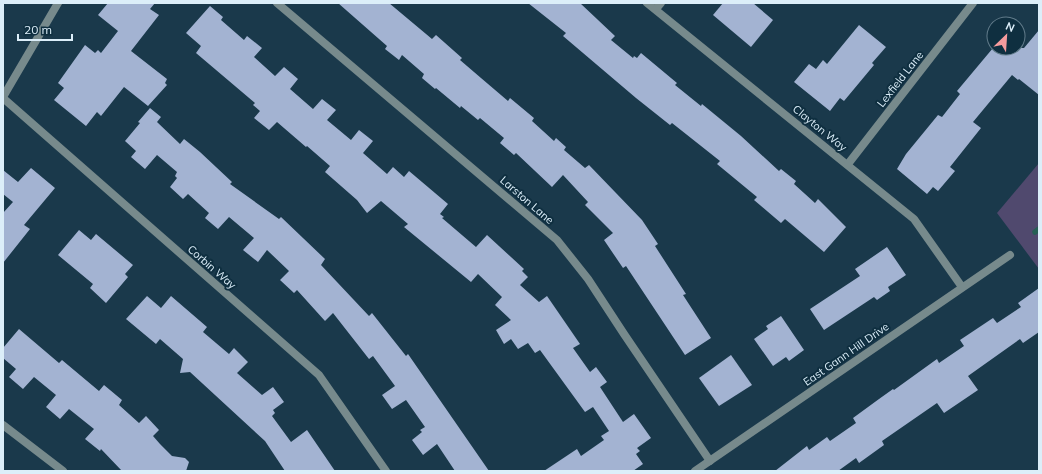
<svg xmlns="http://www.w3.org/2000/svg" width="1042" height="474" viewBox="0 0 1042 474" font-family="Mulish,sans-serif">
  <rect width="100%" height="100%" fill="#1a394b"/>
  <path fill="#50496e" d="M 1039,163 L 1039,269 L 997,213 Z"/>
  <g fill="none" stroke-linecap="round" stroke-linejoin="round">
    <path stroke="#265f54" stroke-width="5.5" d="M 1035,232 L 1039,229"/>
  </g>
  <g fill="#a3b3d2">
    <path d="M 108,3 L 155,3 L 150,9 L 159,15 L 131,51 L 167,79 L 165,83 L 167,85 L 148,106 L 124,87 L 101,116 L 97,112 L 86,126 L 54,100 L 64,88 L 58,83 L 85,45 L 95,53 L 98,50 L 101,53 L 118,31 L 98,15 Z"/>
    <path d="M 338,3 L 389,3 L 432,39 L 436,35 L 462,58 L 460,60 L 481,78 L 508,101 L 510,98 L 534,118 L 532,121 L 554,141 L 556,138 L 566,147 L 564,150 L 585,168 L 589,165 L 642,220 L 658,244 L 655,246 L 686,294 L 683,295 L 711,338 L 685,355 L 626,266 L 623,268 L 604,240 L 613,233 L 585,205 L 588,202 L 563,175 L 552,187 L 516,153 L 514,155 L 500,143 L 504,138 L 480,118 L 478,120 L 461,106 L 460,108 L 436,88 L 435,89 L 422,78 L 424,74 L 402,55 L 399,60 L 385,49 L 387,46 Z"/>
    <path d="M 528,3 L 580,3 L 615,36 L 611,40 L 633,58 L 634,56 L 637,58 L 641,53 L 677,83 L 675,85 L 701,106 L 702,104 L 741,136 L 779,171 L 781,169 L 796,181 L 794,184 L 815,203 L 818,199 L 846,227 L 824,252 L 785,219 L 781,223 L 754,200 L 757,197 L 717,164 L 720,161 L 672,123 L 670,125 L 636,98 L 563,36 L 566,33 Z"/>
    <path d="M 723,3 L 753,3 L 773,20 L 751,47 L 713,15 Z"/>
    <path d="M 210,6 L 223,17 L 221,20 L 244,40 L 247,36 L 262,48 L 254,57 L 275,76 L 284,67 L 298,79 L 290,89 L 313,109 L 322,99 L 336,110 L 327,120 L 351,140 L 359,130 L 373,141 L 363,153 L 387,174 L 393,167 L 404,177 L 409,171 L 448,204 L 440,214 L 444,217 L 442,218 L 476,247 L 487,235 L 524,269 L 522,271 L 528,277 L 520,285 L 539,302 L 547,296 L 580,344 L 573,348 L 590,372 L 596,367 L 607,382 L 600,387 L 623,422 L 634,414 L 651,438 L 637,448 L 640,451 L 636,454 L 643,464 L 633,471 L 544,471 L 577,449 L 581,456 L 604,440 L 601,436 L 609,431 L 593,407 L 585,412 L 540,350 L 535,353 L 528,343 L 518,349 L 511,339 L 504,344 L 496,330 L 511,320 L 495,305 L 502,297 L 478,274 L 471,282 L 404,227 L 408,224 L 381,201 L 367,213 L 357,200 L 325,172 L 330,166 L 307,146 L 306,147 L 277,122 L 269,130 L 254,118 L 260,111 L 253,105 L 255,103 L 196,53 L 201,46 L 186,33 Z"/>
    <path d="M 859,25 L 886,47 L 872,63 L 874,65 L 844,101 L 840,98 L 830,111 L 794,82 L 809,64 L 816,69 L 823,60 L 827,64 Z"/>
    <path d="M 1039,30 L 1039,95 L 1019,79 L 1018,80 L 1012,75 L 973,122 L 981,128 L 950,167 L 955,171 L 938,191 L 933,187 L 927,194 L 897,169 L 906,154 L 938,115 L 942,117 L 960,94 L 957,91 L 993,48 L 1024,48 Z"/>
    <path d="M 150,108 L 161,117 L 157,122 L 180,144 L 184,139 L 200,152 L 232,182 L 230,184 L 279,219 L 281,217 L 325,259 L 321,265 L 369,316 L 372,313 L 406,356 L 408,354 L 489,471 L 455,471 L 437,444 L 423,455 L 412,440 L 422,432 L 420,430 L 425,427 L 406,400 L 392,409 L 382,395 L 395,386 L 373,356 L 369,359 L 333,313 L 325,321 L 297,290 L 294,293 L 280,280 L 289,271 L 267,250 L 258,262 L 243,250 L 254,238 L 229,217 L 218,229 L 205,218 L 209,213 L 188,194 L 183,199 L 170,187 L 177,178 L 175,176 L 177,172 L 157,155 L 145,169 L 131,157 L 136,151 L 125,141 L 140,123 L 138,122 Z"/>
    <path d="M 31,168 L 55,188 L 24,225 L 30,229 L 3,263 L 3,213 L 13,202 L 3,194 L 3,170 L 18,182 Z"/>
    <path d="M 79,230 L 91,240 L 96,234 L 133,265 L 125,274 L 128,277 L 106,303 L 90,288 L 93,284 L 58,255 Z"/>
    <path d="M 887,247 L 906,275 L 888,287 L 890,291 L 877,300 L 874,297 L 824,330 L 810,309 L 860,276 L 855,269 Z"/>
    <path d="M 1039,288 L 1039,332 L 1023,343 L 1020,339 L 968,376 L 978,390 L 944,413 L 937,403 L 882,441 L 884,445 L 859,463 L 856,458 L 838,471 L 775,471 L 807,446 L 809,450 L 827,437 L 830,441 L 856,423 L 853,418 L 879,399 L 893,389 L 894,390 L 937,359 L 939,363 L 964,346 L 960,340 L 993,318 L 997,323 L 1021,307 L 1018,303 Z"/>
    <path d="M 147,296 L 161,308 L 171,296 L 207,327 L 203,332 L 229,354 L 234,348 L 248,362 L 237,373 L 262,395 L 273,387 L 284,402 L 273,410 L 275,413 L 272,416 L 291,442 L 307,430 L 335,471 L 285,471 L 265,441 L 190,372 L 180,373 L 183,359 L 160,339 L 156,344 L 126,319 Z"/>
    <path d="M 781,316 L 804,350 L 789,361 L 786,357 L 773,366 L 754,339 L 768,329 L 766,326 Z"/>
    <path d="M 19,329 L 59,363 L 62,360 L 99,391 L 104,385 L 122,400 L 119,405 L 139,423 L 146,416 L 159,430 L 153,436 L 160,444 L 172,456 L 185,458 L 189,462 L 186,471 L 122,471 L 101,449 L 100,451 L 85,439 L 94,429 L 69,409 L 60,419 L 46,407 L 56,395 L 34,377 L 23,389 L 9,377 L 16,369 L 3,358 L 3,348 Z"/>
    <path d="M 731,355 L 752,385 L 719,406 L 699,378 Z"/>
  </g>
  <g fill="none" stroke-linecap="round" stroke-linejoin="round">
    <g stroke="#778a8c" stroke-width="8">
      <path d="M 277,3 L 557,240 L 588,279 L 624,334 L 710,461"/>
      <path d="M 647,3 L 914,219 L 962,287"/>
      <path d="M 656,9 L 661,3"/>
      <path d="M 3,97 L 58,3"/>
      <path d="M 3,98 L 319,375 L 386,471"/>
      <path d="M 848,164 L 973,3"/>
      <path d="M 3,425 L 63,471"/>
      <path d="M 695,471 L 1010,255"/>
    </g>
  </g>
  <g text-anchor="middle" stroke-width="4" stroke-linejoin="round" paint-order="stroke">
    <g font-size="11" fill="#dceef9" stroke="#0f2f40">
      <text transform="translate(900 79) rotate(-52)" y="4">Lexfield Lane</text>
      <text transform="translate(820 128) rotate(39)" y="4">Clayton Way</text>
      <text transform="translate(527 200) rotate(41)" y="4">Larston Lane</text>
      <text transform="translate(212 267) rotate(41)" y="4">Corbin Way</text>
      <text transform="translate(846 354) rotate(-35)" y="4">East Gann Hill Drive</text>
    </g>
  </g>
  <rect width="1042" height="474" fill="none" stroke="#dceef9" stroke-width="8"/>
  <g transform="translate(1006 36) rotate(25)"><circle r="19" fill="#0f2f40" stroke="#617b8a"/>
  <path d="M0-3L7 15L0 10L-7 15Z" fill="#f59b9d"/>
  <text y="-6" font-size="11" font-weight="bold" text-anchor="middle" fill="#dceef9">N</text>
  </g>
  <path d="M18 34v6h54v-6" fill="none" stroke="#dceef9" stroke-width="2"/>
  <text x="24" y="34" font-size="12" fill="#dceef9" stroke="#0f2f40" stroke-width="3" paint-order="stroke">20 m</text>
</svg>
